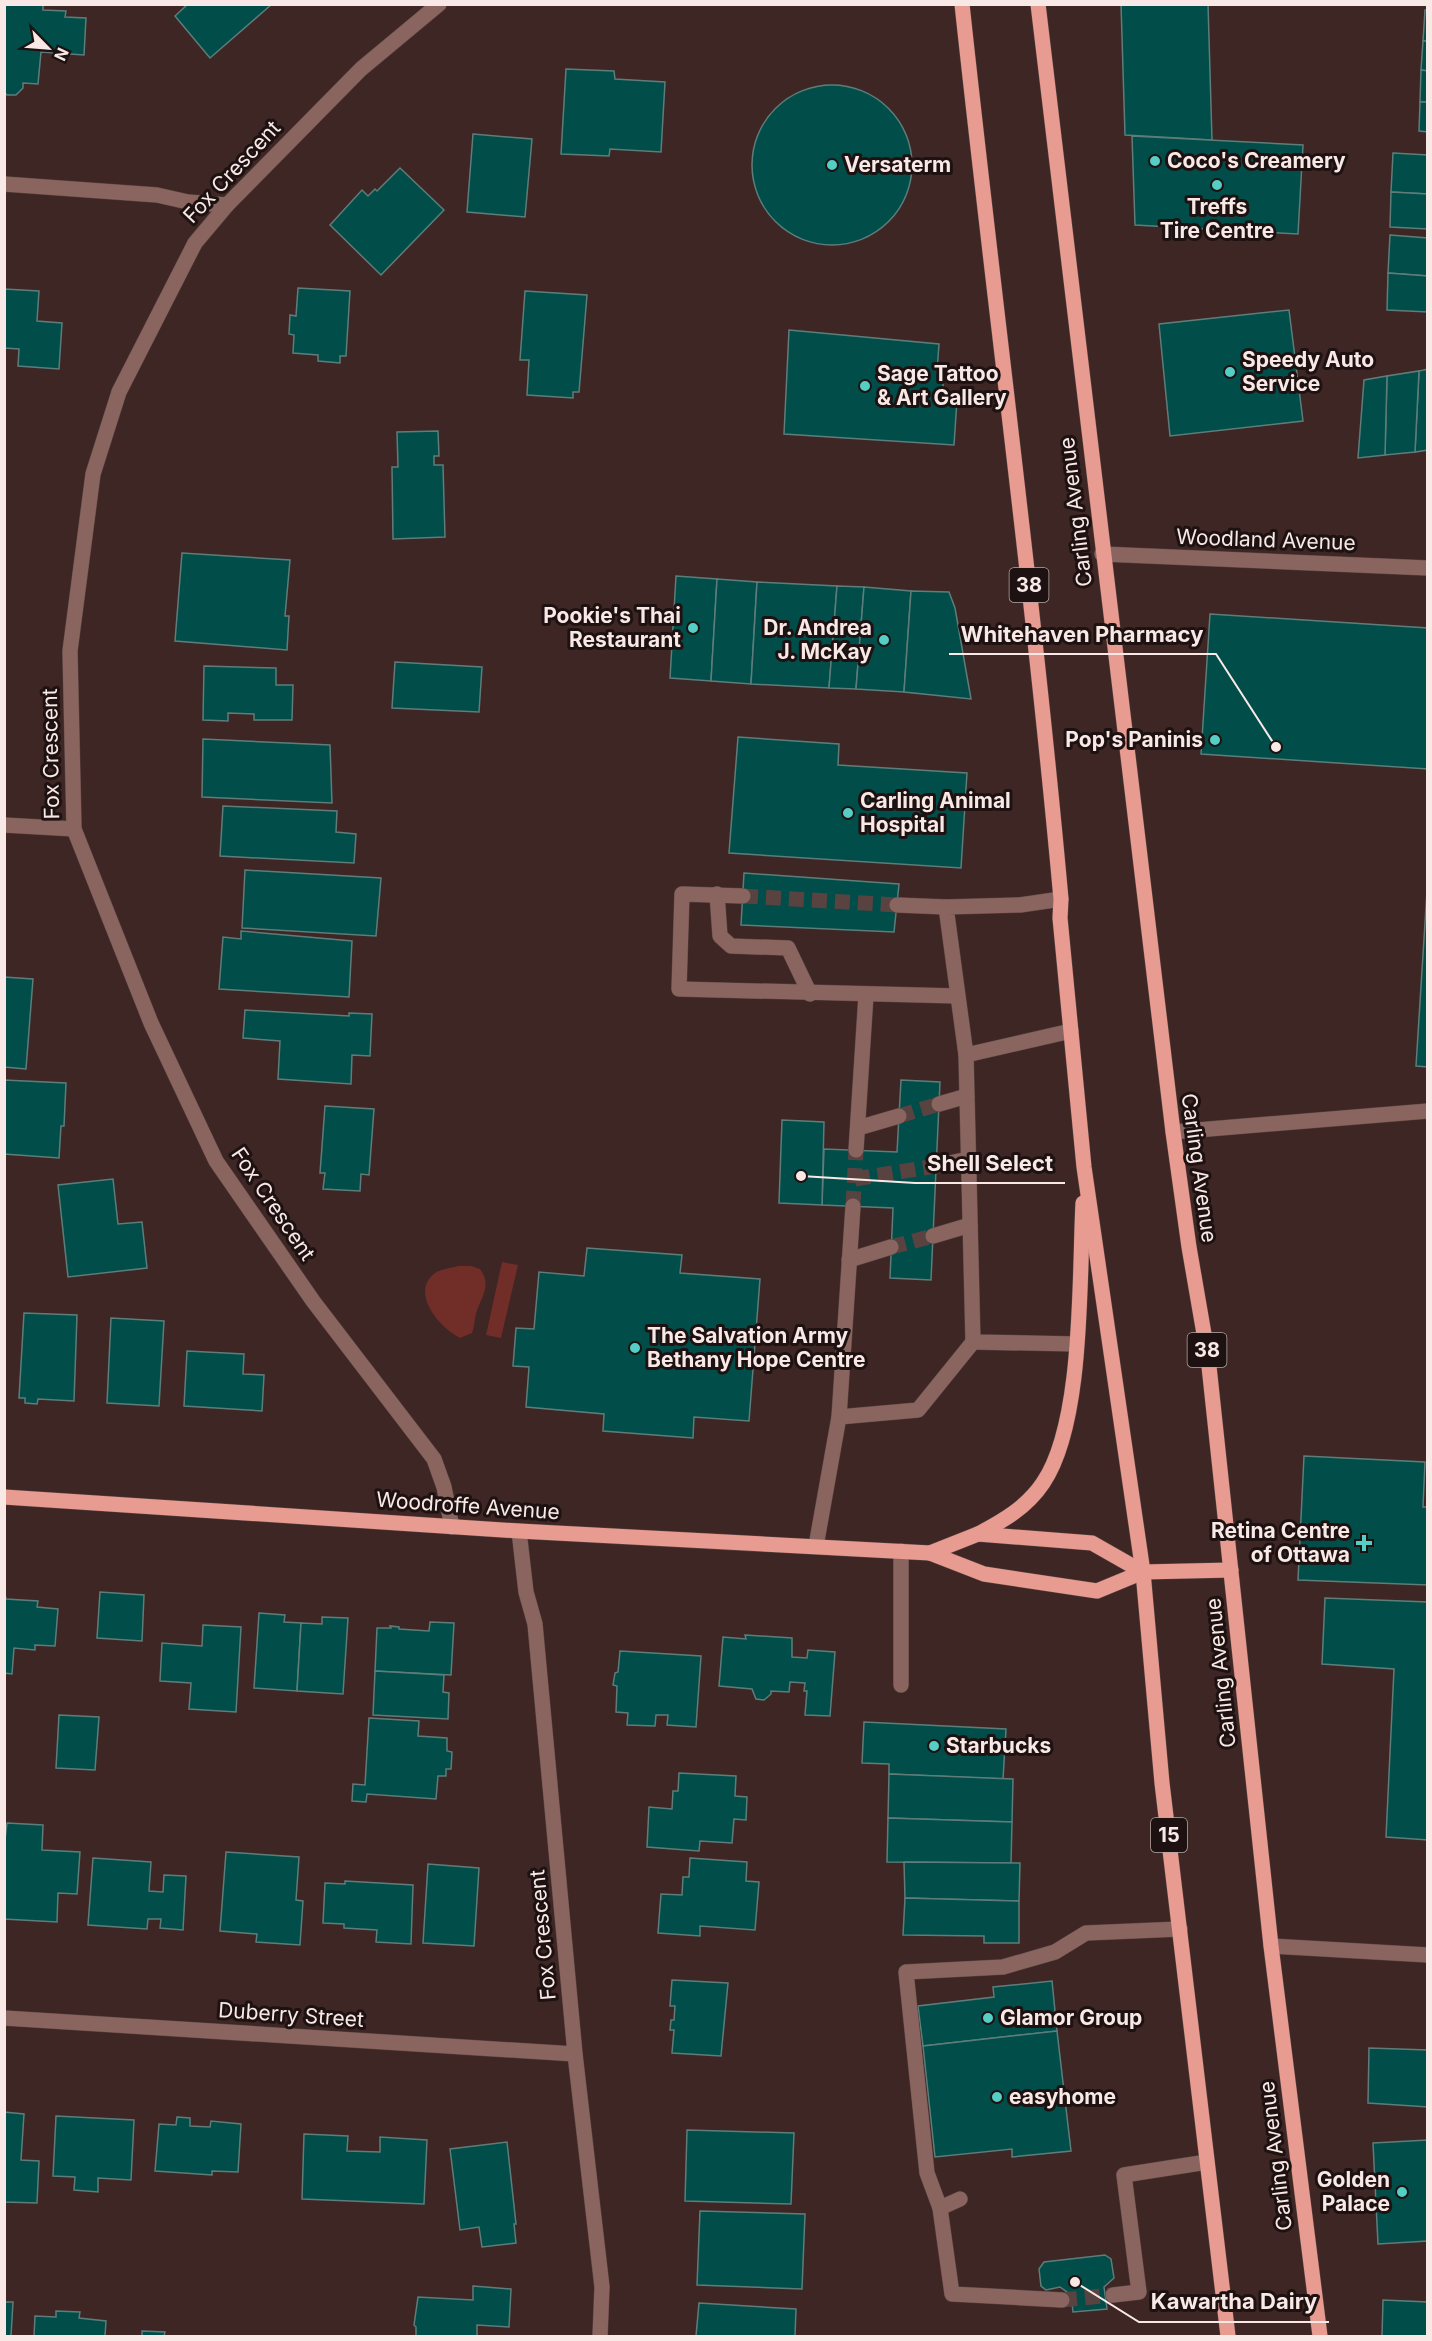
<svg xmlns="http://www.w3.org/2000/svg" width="1432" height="2341" viewBox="0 0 1432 2341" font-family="Inter,sans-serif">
  <rect width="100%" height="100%" fill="#3d2623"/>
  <g fill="#712d27">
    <path d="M 502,1262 L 518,1265 L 501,1338 L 486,1335 Z"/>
    <path d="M 458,1266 L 471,1266 L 480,1269 C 493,1286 480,1298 476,1314 C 474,1321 475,1326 472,1333 L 460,1338 C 440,1328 409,1293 435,1273 C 441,1269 451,1268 458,1266 Z"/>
  </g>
  <g fill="#004d49" stroke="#5e7d7a" stroke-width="1.5">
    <path d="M 4,4 L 43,4 L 43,10 L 66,11 L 65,17 L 86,18 L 84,55 L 41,52 L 38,84 L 23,83 L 23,88 L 16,95 L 7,95 L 4,92 Z"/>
    <path d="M 188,4 L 272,4 L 210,58 L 175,16 Z"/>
    <path d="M 1121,4 L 1208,4 L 1212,140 L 1125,135 Z"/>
    <path d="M 1425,10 L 1428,10 L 1428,41 L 1423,41 Z"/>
    <path d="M 1423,41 L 1428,41 L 1428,71 L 1421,70 Z"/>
    <path d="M 566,69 L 614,71 L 615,79 L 665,82 L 661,152 L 610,149 L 609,156 L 561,154 Z"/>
    <path d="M 1421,70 L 1428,71 L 1428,102 L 1420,102 Z"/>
    <circle cx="832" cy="165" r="80"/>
    <path d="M 1420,102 L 1428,102 L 1428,132 L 1419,131 Z"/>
    <path d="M 473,134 L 532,139 L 525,217 L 467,212 Z"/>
    <path d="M 1132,136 L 1303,145 L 1298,234 L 1135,225 Z"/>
    <path d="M 1393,153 L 1428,155 L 1428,194 L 1391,192 Z"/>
    <path d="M 400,168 L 444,210 L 381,275 L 330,225 L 362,190 L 368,196 L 375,189 L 377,191 Z"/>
    <path d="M 1391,192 L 1428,194 L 1428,229 L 1390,227 Z"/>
    <path d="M 1390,235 L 1428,238 L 1428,276 L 1388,273 Z"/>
    <path d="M 1388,273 L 1428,276 L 1428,312 L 1387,310 Z"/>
    <path d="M 298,288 L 350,291 L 346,356 L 340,356 L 340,363 L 318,361 L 318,355 L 293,353 L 294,335 L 289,334 L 290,315 L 296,316 Z"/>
    <path d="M 4,289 L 39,291 L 37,321 L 62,323 L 59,369 L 18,366 L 19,349 L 4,348 Z"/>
    <path d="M 525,291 L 587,295 L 579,392 L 573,392 L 573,398 L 527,395 L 529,360 L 520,360 Z"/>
    <path d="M 1289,310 L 1303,421 L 1170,436 L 1159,324 Z"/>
    <path d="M 789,330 L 939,344 L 937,372 L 944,373 L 942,399 L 957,400 L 954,445 L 784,434 Z"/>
    <path d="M 1428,369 L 1428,450 L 1415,452 L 1419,371 Z"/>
    <path d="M 1419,371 L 1415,452 L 1385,455 L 1387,376 Z"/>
    <path d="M 1387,376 L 1385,455 L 1358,458 L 1364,380 Z"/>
    <path d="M 438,431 L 439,456 L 434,456 L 434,465 L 443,465 L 445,537 L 393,539 L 392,467 L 398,467 L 397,432 Z"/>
    <path d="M 182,553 L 290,560 L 285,616 L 289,616 L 287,650 L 175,641 Z"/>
    <path d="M 676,576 L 717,579 L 711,681 L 670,678 Z"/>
    <path d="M 717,579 L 757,582 L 751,684 L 711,681 Z"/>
    <path d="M 757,582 L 837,586 L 829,688 L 751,684 Z"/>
    <path d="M 837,586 L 864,587 L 856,689 L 829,688 Z"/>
    <path d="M 864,587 L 911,591 L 904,692 L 856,689 Z"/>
    <path d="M 911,591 L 949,592 L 955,608 L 971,699 L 904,692 Z"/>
    <path d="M 1210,614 L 1428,628 L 1428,769 L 1201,754 Z"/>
    <path d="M 395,662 L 482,667 L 479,712 L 392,708 Z"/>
    <path d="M 204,666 L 276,668 L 276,685 L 293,685 L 292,720 L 254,720 L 254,714 L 228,713 L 228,721 L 203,720 Z"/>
    <path d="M 738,737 L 839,744 L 838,765 L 967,773 L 961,868 L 729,853 Z"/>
    <path d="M 203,739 L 330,745 L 332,803 L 202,797 Z"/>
    <path d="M 223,806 L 337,811 L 336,832 L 356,834 L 354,863 L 220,856 Z"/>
    <path d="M 245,870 L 381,878 L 376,936 L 242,928 Z"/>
    <path d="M 744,873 L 899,884 L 894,932 L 741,925 Z"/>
    <path d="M 1428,875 L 1428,1067 L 1416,1066 Z"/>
    <path d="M 241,931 L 352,941 L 349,997 L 219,989 L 223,937 L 241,939 Z"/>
    <path d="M 4,977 L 33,979 L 26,1069 L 4,1067 Z"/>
    <path d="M 245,1010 L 349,1016 L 349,1013 L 372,1014 L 370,1056 L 352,1055 L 351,1084 L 278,1079 L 280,1041 L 243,1038 Z"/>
    <path d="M 4,1080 L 66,1083 L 64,1126 L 61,1126 L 59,1158 L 4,1154 Z"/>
    <path d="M 901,1080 L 940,1082 L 931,1280 L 890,1278 L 893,1208 L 822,1205 L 824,1149 L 897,1152 Z"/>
    <path d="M 325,1106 L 374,1109 L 369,1175 L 361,1174 L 360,1191 L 323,1189 L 325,1173 L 320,1173 Z"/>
    <path d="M 782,1120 L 824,1122 L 822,1205 L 779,1203 Z"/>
    <path d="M 113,1179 L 118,1224 L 142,1222 L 147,1268 L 68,1277 L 58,1185 Z"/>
    <path d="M 587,1248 L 682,1255 L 680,1273 L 760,1279 L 749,1421 L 694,1417 L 693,1438 L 603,1431 L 604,1414 L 526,1407 L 529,1367 L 513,1366 L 516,1328 L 534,1329 L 539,1272 L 584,1276 Z"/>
    <path d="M 24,1313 L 77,1315 L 74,1401 L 38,1399 L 37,1404 L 25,1403 L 25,1398 L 19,1398 Z"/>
    <path d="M 111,1318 L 164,1321 L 159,1406 L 107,1403 Z"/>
    <path d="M 187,1351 L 244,1354 L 243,1374 L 264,1375 L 262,1411 L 184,1406 Z"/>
    <path d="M 1304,1456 L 1425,1462 L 1423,1507 L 1428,1507 L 1428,1585 L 1298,1580 Z"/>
    <path d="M 4,1589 L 6,1599 L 38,1601 L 37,1607 L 58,1609 L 55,1646 L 35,1645 L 35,1650 L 14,1648 L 12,1674 L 4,1673 Z"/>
    <path d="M 100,1592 L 144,1595 L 142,1641 L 97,1638 Z"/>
    <path d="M 1325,1598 L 1428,1602 L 1428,1840 L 1386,1837 L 1394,1669 L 1322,1664 Z"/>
    <path d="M 259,1613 L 285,1615 L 284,1622 L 301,1623 L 297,1691 L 254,1688 Z"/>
    <path d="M 322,1617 L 348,1618 L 343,1694 L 297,1691 L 301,1623 L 322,1624 Z"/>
    <path d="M 430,1622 L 454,1623 L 451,1675 L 375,1671 L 377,1628 L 391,1628 L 390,1626 L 399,1627 L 399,1629 L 429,1631 Z"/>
    <path d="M 203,1625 L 241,1627 L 236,1712 L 189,1709 L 191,1683 L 160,1681 L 162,1643 L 202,1646 Z"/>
    <path d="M 745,1635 L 792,1638 L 792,1657 L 807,1658 L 808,1650 L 835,1652 L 830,1716 L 805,1715 L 807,1691 L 804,1691 L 805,1683 L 790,1682 L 789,1692 L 771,1691 L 771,1694 L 764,1700 L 756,1699 L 752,1689 L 719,1686 L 723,1637 L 746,1639 Z"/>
    <path d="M 620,1651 L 701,1656 L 696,1727 L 667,1725 L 668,1715 L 656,1715 L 655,1726 L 627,1725 L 628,1713 L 616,1712 L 617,1686 L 613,1685 L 615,1673 L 618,1672 Z"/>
    <path d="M 375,1671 L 444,1675 L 443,1692 L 449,1693 L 448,1719 L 373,1715 Z"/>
    <path d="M 59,1715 L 99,1717 L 95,1770 L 56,1768 Z"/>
    <path d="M 369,1718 L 419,1721 L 418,1736 L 447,1738 L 447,1751 L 452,1752 L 451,1769 L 446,1769 L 446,1776 L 438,1776 L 436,1799 L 367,1794 L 366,1802 L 352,1801 L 353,1784 L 365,1785 Z"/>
    <path d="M 864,1722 L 1006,1729 L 1003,1779 L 889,1774 L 889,1764 L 862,1763 Z"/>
    <path d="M 679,1773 L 736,1776 L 735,1796 L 747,1797 L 746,1820 L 734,1819 L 732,1843 L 700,1841 L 699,1851 L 647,1847 L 649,1807 L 672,1809 L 673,1791 L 678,1791 Z"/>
    <path d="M 889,1774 L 1013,1779 L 1012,1822 L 888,1818 Z"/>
    <path d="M 888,1818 L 1012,1822 L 1011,1863 L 887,1862 Z"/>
    <path d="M 7,1823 L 43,1825 L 42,1850 L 80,1852 L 77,1894 L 58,1893 L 57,1922 L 4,1919 L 4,1848 Z"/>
    <path d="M 226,1852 L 299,1857 L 296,1900 L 303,1901 L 300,1945 L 256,1942 L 257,1934 L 220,1931 Z"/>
    <path d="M 93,1858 L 151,1862 L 149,1891 L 163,1892 L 164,1875 L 186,1876 L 183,1930 L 160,1928 L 161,1919 L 148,1919 L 147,1929 L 88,1925 Z"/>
    <path d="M 690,1858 L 747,1862 L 746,1881 L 759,1882 L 755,1930 L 700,1926 L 700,1936 L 658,1933 L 661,1894 L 682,1895 L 683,1877 L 689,1877 Z"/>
    <path d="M 904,1862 L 1020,1863 L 1019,1901 L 905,1898 Z"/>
    <path d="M 428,1864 L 479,1868 L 474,1946 L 423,1943 Z"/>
    <path d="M 345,1881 L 413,1885 L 411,1944 L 376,1942 L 377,1930 L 344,1928 L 344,1924 L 323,1923 L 325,1883 L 345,1884 Z"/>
    <path d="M 905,1898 L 1019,1901 L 1019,1943 L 984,1943 L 984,1936 L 903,1935 Z"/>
    <path d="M 672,1980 L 728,1983 L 721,2056 L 672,2053 L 674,2030 L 670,2030 L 671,2020 L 674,2020 L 675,2006 L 670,2006 Z"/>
    <path d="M 1052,1981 L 1057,2031 L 923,2046 L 918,2006 L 994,1997 L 993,1987 Z"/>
    <path d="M 1057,2031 L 1071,2151 L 1012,2157 L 1012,2149 L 935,2157 L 923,2046 Z"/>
    <path d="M 1369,2048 L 1428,2050 L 1428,2107 L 1368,2103 Z"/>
    <path d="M 4,2112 L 24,2114 L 21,2160 L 39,2161 L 37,2203 L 4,2202 Z"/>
    <path d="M 56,2116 L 134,2120 L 131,2180 L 98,2178 L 98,2192 L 74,2190 L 75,2177 L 53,2176 Z"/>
    <path d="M 177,2117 L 190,2118 L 190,2126 L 210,2127 L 211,2121 L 241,2124 L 238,2172 L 212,2171 L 212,2175 L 155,2171 L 159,2124 L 176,2125 Z"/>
    <path d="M 687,2130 L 794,2133 L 791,2204 L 685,2201 Z"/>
    <path d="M 304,2134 L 348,2136 L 347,2151 L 380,2152 L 380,2137 L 427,2140 L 424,2204 L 302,2199 Z"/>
    <path d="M 1428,2140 L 1428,2241 L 1378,2244 L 1373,2143 Z"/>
    <path d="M 507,2142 L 516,2224 L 514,2224 L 516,2243 L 482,2247 L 479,2227 L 460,2230 L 450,2149 Z"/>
    <path d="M 700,2211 L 805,2214 L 802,2289 L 697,2285 Z"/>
    <path d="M 1105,2255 L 1111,2259 L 1114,2278 L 1104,2287 L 1107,2309 L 1073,2312 L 1071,2295 L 1060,2287 L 1046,2290 L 1041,2286 L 1039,2269 L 1044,2262 Z"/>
    <path d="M 473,2286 L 511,2289 L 509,2327 L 477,2325 L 477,2336 L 416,2336 L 416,2327 L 414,2325 L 418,2297 L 473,2300 Z"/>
    <path d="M 1383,2300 L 1428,2302 L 1428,2336 L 1382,2336 Z"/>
    <path d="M 4,2302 L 13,2302 L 11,2336 L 4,2336 Z"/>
    <path d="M 699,2303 L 796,2309 L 795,2336 L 696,2336 Z"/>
    <path d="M 56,2311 L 80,2312 L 79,2318 L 106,2321 L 105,2336 L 34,2336 L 35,2316 L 56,2317 Z"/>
    <path d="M 142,2331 L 165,2332 L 164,2336 L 142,2336 Z"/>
  </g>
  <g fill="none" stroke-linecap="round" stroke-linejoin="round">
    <g stroke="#594340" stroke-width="15" stroke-dasharray="15 8" stroke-linecap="butt">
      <path d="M 743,896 L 897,905"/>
      <path d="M 899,1116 L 939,1104"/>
      <path d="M 855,1179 L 936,1166"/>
      <path d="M 853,1206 L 856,1150"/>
      <path d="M 891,1247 L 933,1236"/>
      <path d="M 1062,2300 L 1113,2295"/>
    </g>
    <defs>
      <g id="minor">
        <path d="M 439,4 L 361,69 L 227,205 L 195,243 L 119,392 L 93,474 L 70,651 L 74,829 L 151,1023 L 216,1161 L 313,1301 L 434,1459 L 444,1487 L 452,1527"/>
        <path d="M 4,184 L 157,195 L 188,202 L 227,205"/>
        <path d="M 1102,554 L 1428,568"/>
        <path d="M 4,825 L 74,829"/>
        <path d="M 717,894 L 720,936 L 731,946 L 788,948 L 810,994"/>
        <path d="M 743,896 L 682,894 L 679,989 L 957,996"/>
        <path d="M 897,905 L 946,907"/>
        <path d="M 1071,1031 L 966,1055 L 973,1342 L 1076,1344"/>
        <path d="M 966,1055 L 946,907 L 1020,905 L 1061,899"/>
        <path d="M 939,1104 L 967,1096"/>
        <path d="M 858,1128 L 899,1116"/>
        <path d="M 1173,1132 L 1428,1111"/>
        <path d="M 856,1150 L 866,995"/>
        <path d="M 936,1166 L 968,1159"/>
        <path d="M 933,1236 L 970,1225"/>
        <path d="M 849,1260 L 891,1247"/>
        <path d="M 839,1417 L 853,1206"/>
        <path d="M 519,1531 L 526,1592 L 535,1624 L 575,2054 L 602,2287 L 600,2336"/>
        <path d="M 816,1546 L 839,1417 L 918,1410 L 973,1342"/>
        <path d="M 901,1685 L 901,1551"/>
        <path d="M 1271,1946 L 1428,1955"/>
        <path d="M 4,2018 L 575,2054"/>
        <path d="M 960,2199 L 940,2208 L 952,2294 L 1062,2300"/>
        <path d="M 940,2208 L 927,2173 L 906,1972 L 1003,1967 L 1055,1952 L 1086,1933 L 1180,1929"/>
        <path d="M 1113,2295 L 1139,2292 L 1124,2175 L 1207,2162"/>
      </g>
      <g id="major">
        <path d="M 962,4 C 994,303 1034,600 1061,899 L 1060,918 L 1084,1167 L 1143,1572 L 1162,1783 L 1228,2336"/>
        <path d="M 1038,4 L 1173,1132 L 1189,1247 L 1208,1357 L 1271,1946 L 1320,2336"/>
        <path d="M 4,1497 L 519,1531 L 930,1553 L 984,1574 L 1097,1591 L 1143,1572 L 1231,1570"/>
        <path d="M 978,1534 C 1003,1521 1027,1507 1043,1483 C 1084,1423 1079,1277 1083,1203"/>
        <path d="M 930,1553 L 978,1534 L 1092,1543 L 1143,1572"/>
      </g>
    </defs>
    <use href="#minor" stroke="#5b4542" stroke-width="16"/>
    <use href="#major" stroke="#5b4542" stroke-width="16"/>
    <use href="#minor" stroke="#8a6560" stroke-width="15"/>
    <use href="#major" stroke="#e79b91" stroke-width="15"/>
  </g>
  <g fill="#55cec5" stroke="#1d1211" stroke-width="2">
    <circle cx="1155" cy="161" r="6"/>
    <circle cx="832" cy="165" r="6"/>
    <circle cx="1217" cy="185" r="6"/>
    <circle cx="1230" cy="372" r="6"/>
    <circle cx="865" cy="386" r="6"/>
    <circle cx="693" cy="628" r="6"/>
    <circle cx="884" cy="640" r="6"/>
    <circle cx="1215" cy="740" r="6"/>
    <circle cx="848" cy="813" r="6"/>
    <circle cx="635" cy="1348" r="6"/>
    <path d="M1361 1534h6v6h6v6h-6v6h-6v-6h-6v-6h6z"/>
    <circle cx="934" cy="1746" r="6"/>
    <circle cx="988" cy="2018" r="6"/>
    <circle cx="997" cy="2097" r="6"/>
    <circle cx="1402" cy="2192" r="6"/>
  </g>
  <g text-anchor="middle" stroke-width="6" stroke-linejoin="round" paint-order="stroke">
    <g fill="#1d1211" stroke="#b7a8a6" stroke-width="1.5">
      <rect x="1009.5" y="568" width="39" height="34" rx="4.5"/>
      <rect x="1187.5" y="1333" width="39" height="34" rx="4.5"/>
      <rect x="1151" y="1818" width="36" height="34" rx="4.5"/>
    </g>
    <g font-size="20" font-weight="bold" fill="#f9e9e6">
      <text x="1029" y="592">38</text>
      <text x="1207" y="1357">38</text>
      <text x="1169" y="1842">15</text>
    </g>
    <g font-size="21" font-weight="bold" fill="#f9e9e6" stroke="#1d1211" text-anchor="start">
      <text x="1167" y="168">Coco's Creamery</text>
      <text x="844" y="172">Versaterm</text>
      <text x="1217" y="214" text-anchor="middle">Treffs<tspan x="1217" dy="24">Tire Centre</tspan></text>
      <text x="1242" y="367">Speedy Auto<tspan x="1242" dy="24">Service</tspan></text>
      <text x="877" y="381">Sage Tattoo<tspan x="877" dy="24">&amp; Art Gallery</tspan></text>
      <text x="681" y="623" text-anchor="end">Pookie's Thai<tspan x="681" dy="24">Restaurant</tspan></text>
      <text x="872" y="635" text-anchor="end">Dr. Andrea<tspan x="872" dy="24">J. McKay</tspan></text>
      <text x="1203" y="747" text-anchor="end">Pop's Paninis</text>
      <text x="860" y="808">Carling Animal<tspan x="860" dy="24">Hospital</tspan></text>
      <text x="647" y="1343">The Salvation Army<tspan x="647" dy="24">Bethany Hope Centre</tspan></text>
      <text x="1350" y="1538" text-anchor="end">Retina Centre<tspan x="1350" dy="24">of Ottawa</tspan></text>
      <text x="946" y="1753">Starbucks</text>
      <text x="1000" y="2025">Glamor Group</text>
      <text x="1009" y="2104">easyhome</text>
      <text x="1390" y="2187" text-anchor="end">Golden<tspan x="1390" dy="24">Palace</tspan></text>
    </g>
    <g font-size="21" fill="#f9e9e6" stroke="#1d1211">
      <text transform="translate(232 172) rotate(-47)" y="7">Fox Crescent</text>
      <text transform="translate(1076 512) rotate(-97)" y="7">Carling Avenue</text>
      <text transform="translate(1266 540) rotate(2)" y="7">Woodland Avenue</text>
      <text transform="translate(51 754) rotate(-91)" y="7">Fox Crescent</text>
      <text transform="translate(1199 1168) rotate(82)" y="7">Carling Avenue</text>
      <text transform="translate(273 1204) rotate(56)" y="7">Fox Crescent</text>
      <text transform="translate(468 1506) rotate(4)" y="7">Woodroffe Avenue</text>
      <text transform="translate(1221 1673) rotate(-96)" y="7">Carling Avenue</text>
      <text transform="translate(543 1935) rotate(-95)" y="7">Fox Crescent</text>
      <text transform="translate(291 2015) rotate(4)" y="7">Duberry Street</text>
      <text transform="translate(1276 2156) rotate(-97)" y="7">Carling Avenue</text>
    </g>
  </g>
  <path fill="none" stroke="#f9e9e6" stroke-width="2" d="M1276 747L1216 654H949M801 1176L915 1183H1065M1075 2282L1139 2322H1329"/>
  <g fill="#f9e9e6" stroke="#1d1211" stroke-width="2">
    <circle cx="1276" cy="747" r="6"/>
    <circle cx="801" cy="1176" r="6"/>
    <circle cx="1075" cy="2282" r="6"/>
  </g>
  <g font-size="22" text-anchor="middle" font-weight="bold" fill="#f9e9e6" stroke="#1d1211" stroke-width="6" stroke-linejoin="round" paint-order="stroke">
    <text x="1082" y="642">Whitehaven Pharmacy</text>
    <text x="990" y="1171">Shell Select</text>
    <text x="1234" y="2309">Kawartha Dairy</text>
  </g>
  <rect width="1432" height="2341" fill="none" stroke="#f9e9e6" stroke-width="12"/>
  <g transform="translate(48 48) rotate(115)" stroke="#1d1211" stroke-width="4.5" paint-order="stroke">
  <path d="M0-4.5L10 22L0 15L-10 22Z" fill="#f9e9e6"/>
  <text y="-9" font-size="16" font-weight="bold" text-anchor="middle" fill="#f9e9e6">N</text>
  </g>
</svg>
